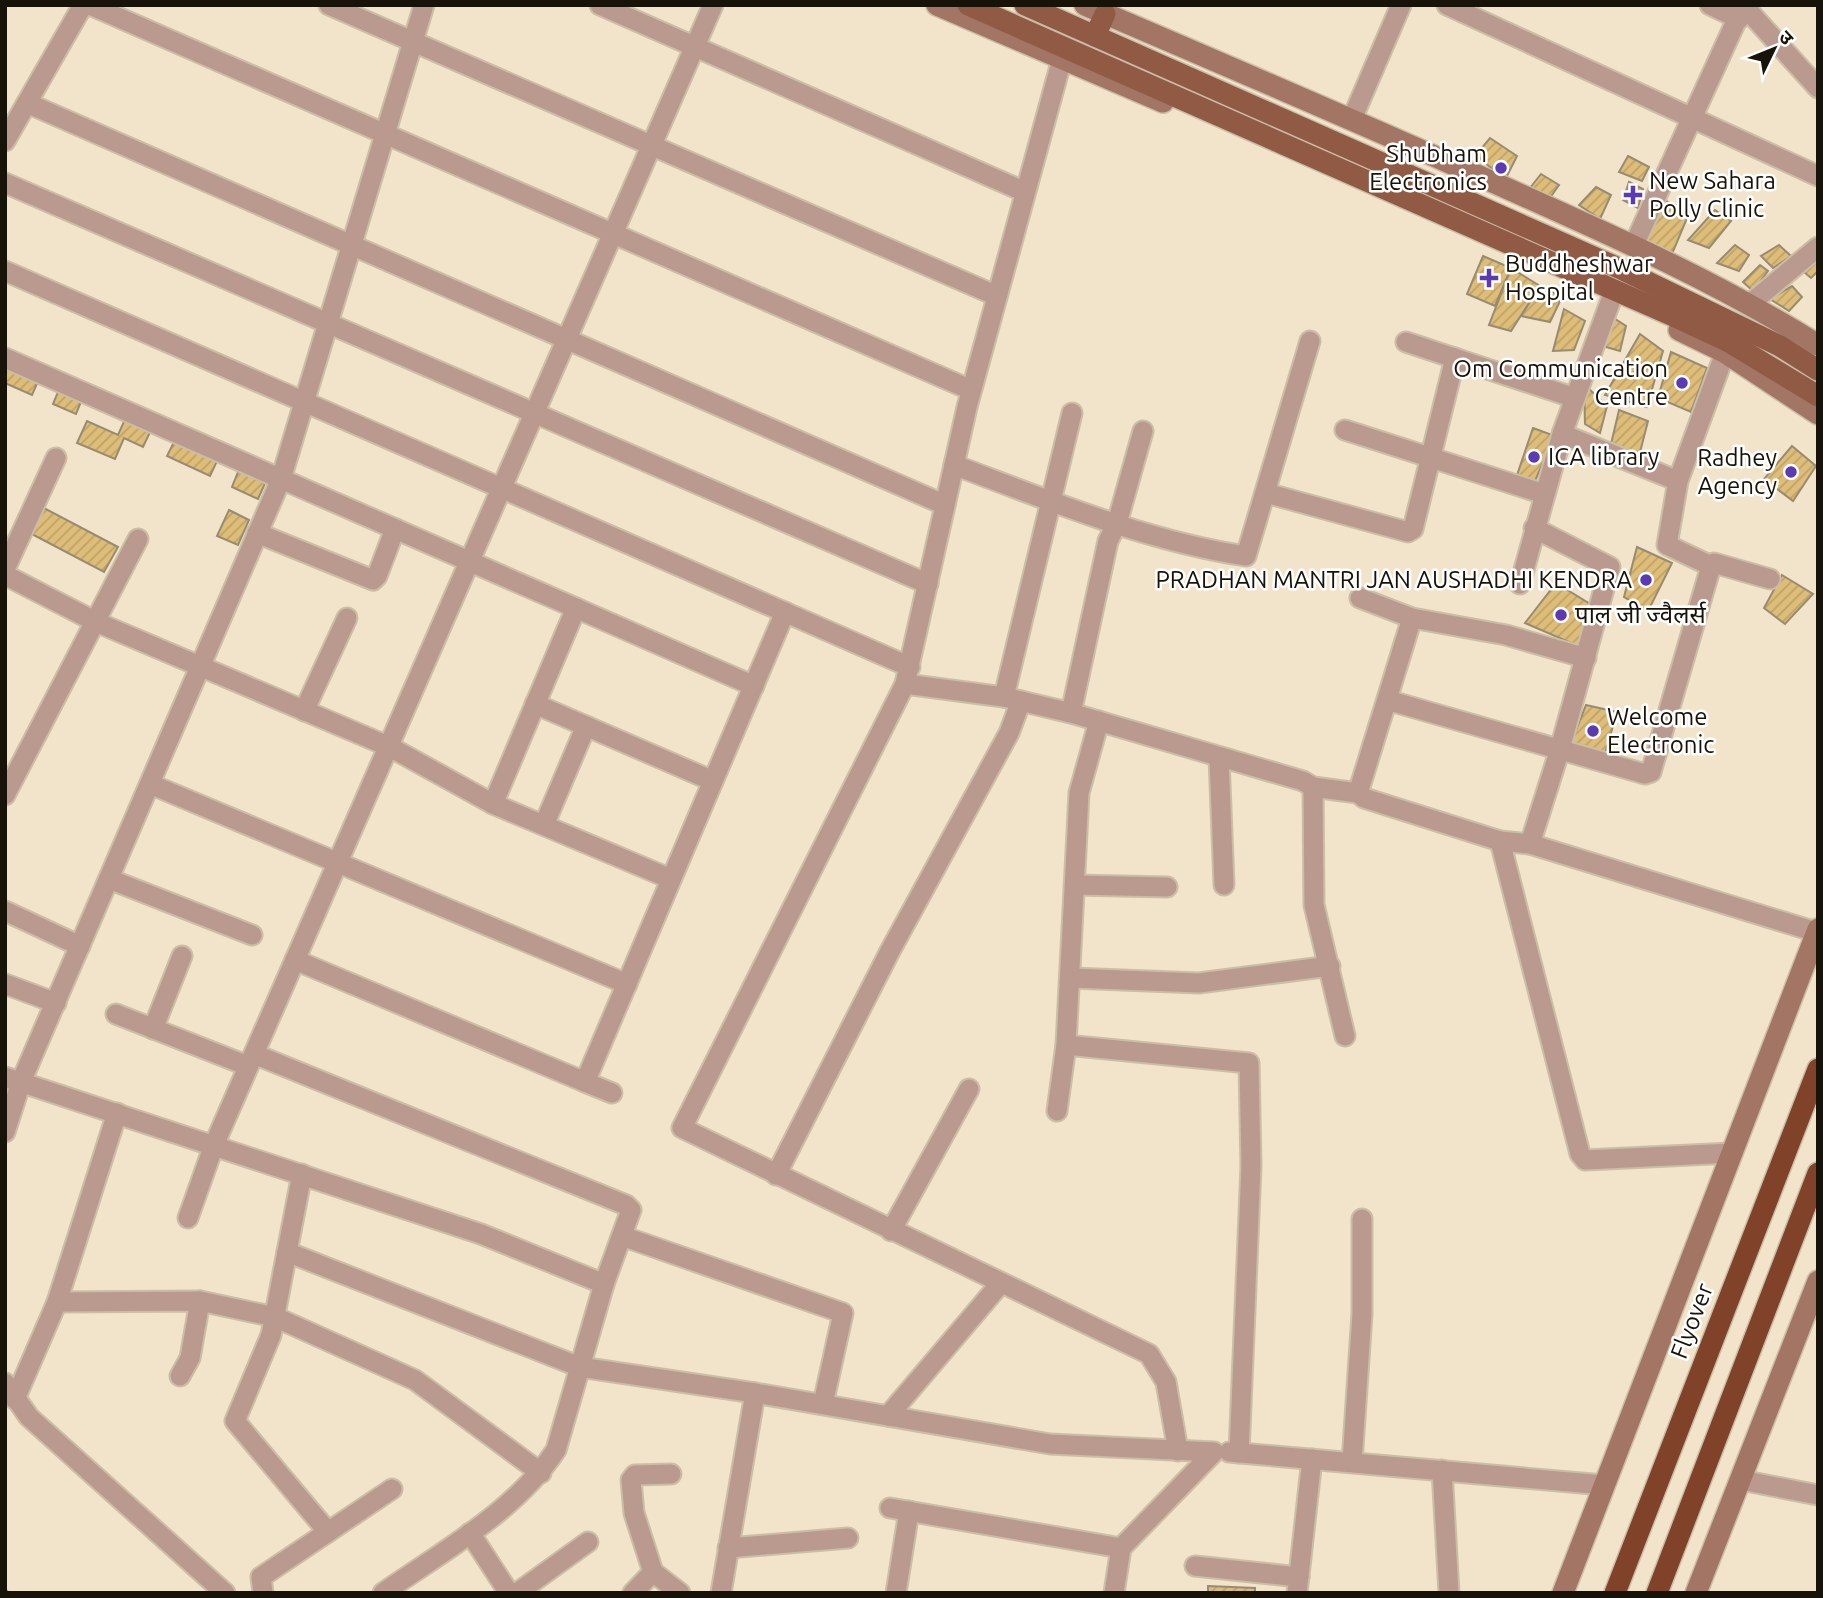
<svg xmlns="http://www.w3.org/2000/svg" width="1823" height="1598" viewBox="0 0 1823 1598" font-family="Ubuntu,'Noto Sans Devanagari',sans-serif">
  <defs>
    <pattern id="building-hatch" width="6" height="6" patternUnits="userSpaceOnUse" patternTransform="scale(1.75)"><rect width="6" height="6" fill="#debd79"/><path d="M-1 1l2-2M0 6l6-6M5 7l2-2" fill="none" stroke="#bea267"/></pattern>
  </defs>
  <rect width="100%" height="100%" fill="#f1e4ca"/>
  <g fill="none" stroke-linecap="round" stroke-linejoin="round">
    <path stroke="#669fb4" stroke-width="5" d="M 5,1591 L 7,1593"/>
  </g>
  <g fill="url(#building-hatch)" stroke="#978b72" stroke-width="2">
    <path d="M 1490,138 L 1517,156 L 1505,180 L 1476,155 Z"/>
    <path d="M 1628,156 L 1649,167 L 1642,181 L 1619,172 Z"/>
    <path d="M 1541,174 L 1559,185 L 1547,202 L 1526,193 Z"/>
    <path d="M 1629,182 L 1643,189 L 1638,208 L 1623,200 Z"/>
    <path d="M 1596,187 L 1611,195 L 1600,219 L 1579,205 Z"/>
    <path d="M 1666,201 L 1690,211 L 1672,254 L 1644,241 Z"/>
    <path d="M 1715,210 L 1731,221 L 1709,248 L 1688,240 Z"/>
    <path d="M 1735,245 L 1749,255 L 1739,271 L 1717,263 Z"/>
    <path d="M 1779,245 L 1791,256 L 1773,268 L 1761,256 Z"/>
    <path d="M 1813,254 L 1818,260 L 1818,271 L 1811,278 L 1797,266 Z"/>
    <path d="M 1483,256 L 1511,268 L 1495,306 L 1467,294 Z"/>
    <path d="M 1760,265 L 1768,271 L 1753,291 L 1743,282 Z"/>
    <path d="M 1511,268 L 1540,286 L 1511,331 L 1489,325 Z"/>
    <path d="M 1540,286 L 1562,297 L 1550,322 L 1521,316 Z"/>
    <path d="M 1792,286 L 1802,297 L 1789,311 L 1770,299 Z"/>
    <path d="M 1564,309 L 1585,321 L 1574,350 L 1553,351 Z"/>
    <path d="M 1609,315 L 1626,326 L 1620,351 L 1599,345 Z"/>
    <path d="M 1640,334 L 1663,351 L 1647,407 L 1605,395 Z"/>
    <path d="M 1671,352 L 1707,368 L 1691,412 L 1658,398 Z"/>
    <path d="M 5,364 L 39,379 L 32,395 L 5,383 Z"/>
    <path d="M 1584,384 L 1607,406 L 1600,433 L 1585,424 Z"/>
    <path d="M 60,387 L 83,397 L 76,414 L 53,404 Z"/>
    <path d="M 1619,410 L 1648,421 L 1638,460 L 1611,444 Z"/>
    <path d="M 126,417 L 152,428 L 143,447 L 124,438 L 115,459 L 77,443 L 87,421 L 118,435 Z"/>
    <path d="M 1533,428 L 1555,436 L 1534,483 L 1516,478 Z"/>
    <path d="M 176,438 L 218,459 L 210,476 L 167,456 Z"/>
    <path d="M 1792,446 L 1816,466 L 1793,501 L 1764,479 Z"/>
    <path d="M 240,467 L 267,479 L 258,499 L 232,487 Z"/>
    <path d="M 42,507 L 118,547 L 104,572 L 28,532 Z"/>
    <path d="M 229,510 L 249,520 L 238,545 L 217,536 Z"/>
    <path d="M 1637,547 L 1672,563 L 1648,611 L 1624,597 Z"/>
    <path d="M 1782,575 L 1813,594 L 1785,624 L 1764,608 Z"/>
    <path d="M 1556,583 L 1595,607 L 1578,646 L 1525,623 Z"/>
    <path d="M 1586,705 L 1617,712 L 1604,757 L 1568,751 Z"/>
    <path d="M 1208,1586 L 1255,1588 L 1255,1593 L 1208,1593 Z"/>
  </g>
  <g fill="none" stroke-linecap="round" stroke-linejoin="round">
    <defs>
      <g id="street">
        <path d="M 90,5 L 971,390"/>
        <path d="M 329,5 L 997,296"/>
        <path d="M 600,5 L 1025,192"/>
        <path d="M 1447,5 L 1818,176"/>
        <path d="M 1710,5 L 1739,19"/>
        <path d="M 1743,5 L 1818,88"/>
        <path d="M 1065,48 L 967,407 L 905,684 L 682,1128 L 1149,1354 L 1166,1382 L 1178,1451"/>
        <path d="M 27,103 L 945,505"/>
        <path d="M 1352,119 L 1401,5"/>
        <path d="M 5,141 L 83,5"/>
        <path d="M 5,183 L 928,584"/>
        <path d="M 1634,245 L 1743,6"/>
        <path d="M 5,271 L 910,667"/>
        <path d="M 1751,303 L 1818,247"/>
        <path d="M 1406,342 L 1575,398"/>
        <path d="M 1729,342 L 1678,481 L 1667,545 L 1711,566 L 1714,563 L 1770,579"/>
        <path d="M 5,358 L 754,686"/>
        <path d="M 1345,430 L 1544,494"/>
        <path d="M 1562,434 L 1678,481"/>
        <path d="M 954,465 C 1048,500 1146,541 1246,556 L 1310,341"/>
        <path d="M 1266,493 L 1408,532 L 1413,529 L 1455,358"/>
        <path d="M 257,533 L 373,580 L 377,576 L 395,529"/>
        <path d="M 5,569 L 56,458"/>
        <path d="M 5,575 L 96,622 L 390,747 L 493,804 L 671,879"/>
        <path d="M 1520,584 L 1562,434 L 1612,297"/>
        <path d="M 1360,598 L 1412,618 L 1506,635 L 1586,658"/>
        <path d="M 905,684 L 1004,697 L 1071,713 L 1303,781 L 1313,787 L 1358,793 L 1364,798 L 1500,841 L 1530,844 L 1816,932"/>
        <path d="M 1004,697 L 1072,413"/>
        <path d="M 1387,700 L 1645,774 L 1651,772 L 1711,566"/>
        <path d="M 535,704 L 713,781"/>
        <path d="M 304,711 L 347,618"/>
        <path d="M 1071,713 L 1108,541 L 1117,523 L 1143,431"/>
        <path d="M 1099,721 L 1079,793 L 1066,1045 L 1249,1063 L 1251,1166 L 1239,1453"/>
        <path d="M 1219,758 L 1224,885"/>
        <path d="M 150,784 L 627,984"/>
        <path d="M 1313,787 L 1314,905 L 1345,1036"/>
        <path d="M 1358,793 L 1412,618"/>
        <path d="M 5,795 L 138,539"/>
        <path d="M 493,804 L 576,608"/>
        <path d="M 544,825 L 586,726"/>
        <path d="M 1500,841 L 1580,1154 L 1585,1160 L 1732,1153"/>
        <path d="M 1530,844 L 1560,749 L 1610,567 L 1534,528"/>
        <path d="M 109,879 L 252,935"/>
        <path d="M 1075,885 L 1167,887"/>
        <path d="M 5,911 L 80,946"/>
        <path d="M 295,960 L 585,1082 L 785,612"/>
        <path d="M 1071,978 L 1199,983 L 1330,966"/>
        <path d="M 5,984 L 56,1003"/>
        <path d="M 116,1014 L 248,1066"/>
        <path d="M 153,1029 L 182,956"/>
        <path d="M 254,1054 L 626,1205 L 631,1210 L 604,1284 L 556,1450 C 516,1511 443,1551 383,1593"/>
        <path d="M 5,1077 L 481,1234 L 604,1284"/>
        <path d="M 585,1082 L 612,1093"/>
        <path d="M 1057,1111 L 1066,1045"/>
        <path d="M 5,1132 L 21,1082 L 281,479 L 424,5"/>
        <path d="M 302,1174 L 271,1335 L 235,1421 L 328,1532"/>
        <path d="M 776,1175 L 890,951 L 1009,733 L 1021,701"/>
        <path d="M 188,1218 L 214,1145 L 713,5"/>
        <path d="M 891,1231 L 969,1089"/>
        <path d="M 622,1236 L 843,1313 L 823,1404"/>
        <path d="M 287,1252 L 580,1367 L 755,1393 L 721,1593"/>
        <path d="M 57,1302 L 200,1301 L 275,1317 L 415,1380 L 541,1473"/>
        <path d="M 180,1376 L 190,1358 L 200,1301"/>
        <path d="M 5,1383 L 29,1417 L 225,1593"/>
        <path d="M 755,1393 L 1050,1444 L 1214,1452 L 1121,1548 L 1114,1593"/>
        <path d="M 15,1399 L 57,1302 L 117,1113"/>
        <path d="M 888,1416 L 1000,1284"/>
        <path d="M 1229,1452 L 1604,1485"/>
        <path d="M 1352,1462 L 1362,1314 L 1362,1219"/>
        <path d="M 1442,1470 L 1449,1593"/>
        <path d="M 671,1474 L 635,1475 L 631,1480 L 634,1513 L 653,1572 L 680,1593"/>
        <path d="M 1741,1480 L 1818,1495"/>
        <path d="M 890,1508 L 1121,1548"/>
        <path d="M 470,1533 L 509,1593"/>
        <path d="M 728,1548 L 848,1538"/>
        <path d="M 1195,1566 L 1299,1577"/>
        <path d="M 263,1593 L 261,1577 L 392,1489"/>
        <path d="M 517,1593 L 588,1542"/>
        <path d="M 633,1593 L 653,1572"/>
        <path d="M 896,1593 L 909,1511"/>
        <path d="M 1297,1593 L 1312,1459"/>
      </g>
      <g id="secondary">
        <path d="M 937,5 L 1163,102"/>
        <path d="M 1085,5 C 1223,64 1361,123 1497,184 C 1607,233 1716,281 1818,345"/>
        <path d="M 1679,330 L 1724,352 L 1818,414"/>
        <path d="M 1563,1593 L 1818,929"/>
        <path d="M 1696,1593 L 1818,1281"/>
      </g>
      <g id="primary">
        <path d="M 968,5 L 1671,315 L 1729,342 L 1818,396"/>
        <path d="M 1025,5 L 1623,270 L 1780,346 L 1818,370"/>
        <path d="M 1095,36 L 1105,14"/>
      </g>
      <g id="highway">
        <path d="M 1615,1593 L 1818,1069"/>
        <path d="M 1657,1593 L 1818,1173"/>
      </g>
    </defs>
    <use href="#street" stroke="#cabea7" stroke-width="23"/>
    <use href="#secondary" stroke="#cabea7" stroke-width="24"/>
    <use href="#primary" stroke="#cabea7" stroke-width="24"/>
    <use href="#highway" stroke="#cabea7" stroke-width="24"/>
    <use href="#street" stroke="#ba9a8e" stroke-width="19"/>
    <use href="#secondary" stroke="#a37564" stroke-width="21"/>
    <use href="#primary" stroke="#915a45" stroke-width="21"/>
    <use href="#highway" stroke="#81422a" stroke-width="21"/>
  </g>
  <g fill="#5b3ab2" stroke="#fff" stroke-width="2.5">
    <circle cx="1501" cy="168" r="7"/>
    <path d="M1629.5 184.5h7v7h7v7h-7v7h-7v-7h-7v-7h7z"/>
    <path d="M1485.5 267.5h7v7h7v7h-7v7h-7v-7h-7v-7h7z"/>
    <circle cx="1682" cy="383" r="7"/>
    <circle cx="1534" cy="457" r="7"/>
    <circle cx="1791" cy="472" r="7"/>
    <circle cx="1646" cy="580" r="7"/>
    <circle cx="1561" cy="615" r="7"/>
    <circle cx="1593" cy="731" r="7"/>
  </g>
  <g text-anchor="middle" stroke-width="5" stroke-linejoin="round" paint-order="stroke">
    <g font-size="24" fill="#171309" stroke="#fff" text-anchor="start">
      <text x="1487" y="162" text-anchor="end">Shubham<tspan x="1487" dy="28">Electronics</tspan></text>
      <text x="1649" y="189">New Sahara<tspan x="1649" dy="28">Polly Clinic</tspan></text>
      <text x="1505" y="272">Buddheshwar<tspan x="1505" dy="28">Hospital</tspan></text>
      <text x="1668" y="377" text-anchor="end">Om Communication<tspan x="1668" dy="28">Centre</tspan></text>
      <text x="1548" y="465">ICA library</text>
      <text x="1777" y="466" text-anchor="end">Radhey<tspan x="1777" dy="28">Agency</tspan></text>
      <text x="1632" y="588" text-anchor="end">PRADHAN MANTRI JAN AUSHADHI KENDRA</text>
      <text x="1575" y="623">पाल जी ज्वैलर्स</text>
      <text x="1607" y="725">Welcome<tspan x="1607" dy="28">Electronic</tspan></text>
    </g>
    <g font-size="24" fill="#171309" stroke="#fff">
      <text transform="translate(1692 1321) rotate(-69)" y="8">Flyover</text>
    </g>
  </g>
  <rect width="1823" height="1598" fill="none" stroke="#171309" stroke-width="14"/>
  <g transform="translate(1774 49) rotate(47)" stroke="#ffffff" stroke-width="5" paint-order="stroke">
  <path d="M0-5L12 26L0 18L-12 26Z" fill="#171309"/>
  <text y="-10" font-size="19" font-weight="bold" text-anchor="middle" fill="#171309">उ</text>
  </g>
</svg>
